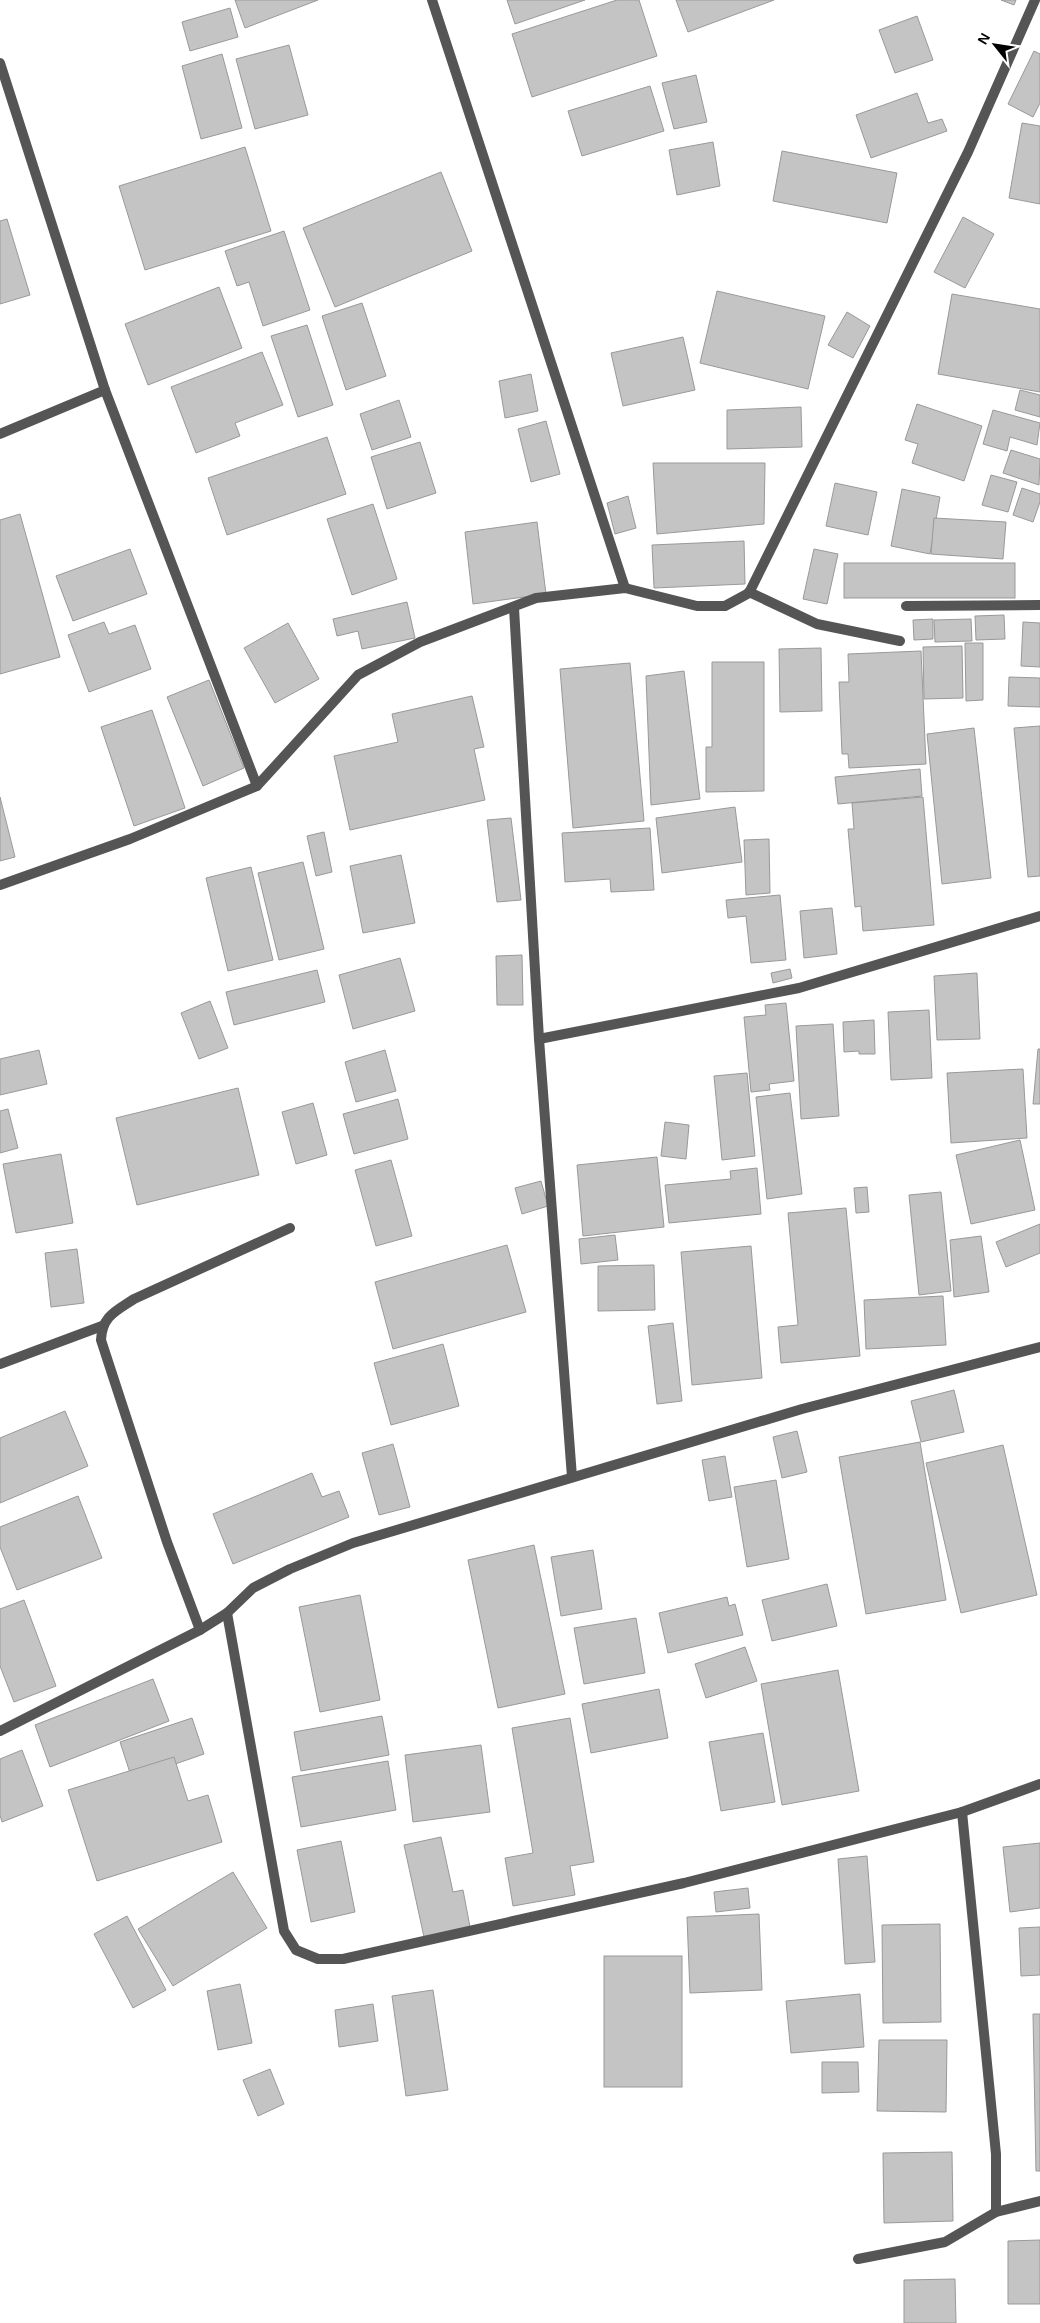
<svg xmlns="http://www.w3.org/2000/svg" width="1040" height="2323" viewBox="0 0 1040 2323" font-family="Arial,sans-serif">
  <rect width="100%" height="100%" fill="#fff"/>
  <g fill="#c4c4c4" stroke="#999">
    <path d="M 235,0 L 318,0 L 245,28 Z"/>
    <path d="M 507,0 L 585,0 L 515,24 Z"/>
    <path d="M 617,0 L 639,0 L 657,56 L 532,97 L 512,34 Z"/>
    <path d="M 676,0 L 774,0 L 688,32 Z"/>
    <path d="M 1001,0 L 1016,0 L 1014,5 Z"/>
    <path d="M 230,8 L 238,37 L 190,51 L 182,22 Z"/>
    <path d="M 917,16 L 933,60 L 895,73 L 879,30 Z"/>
    <path d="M 289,45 L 308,115 L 255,129 L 236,59 Z"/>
    <path d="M 1034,51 L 1040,54 L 1040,103 L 1033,117 L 1008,104 Z"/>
    <path d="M 222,54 L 242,128 L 201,139 L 182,66 Z"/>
    <path d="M 696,75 L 707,122 L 674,129 L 662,83 Z"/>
    <path d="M 650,86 L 664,131 L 582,156 L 568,111 Z"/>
    <path d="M 917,93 L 928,123 L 942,119 L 947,131 L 871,158 L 856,115 Z"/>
    <path d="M 1022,123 L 1040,126 L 1040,204 L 1009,198 Z"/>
    <path d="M 713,142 L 720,186 L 677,195 L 669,150 Z"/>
    <path d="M 245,147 L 271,231 L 145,270 L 119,186 Z"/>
    <path d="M 782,151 L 897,173 L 887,223 L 773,201 Z"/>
    <path d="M 441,172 L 472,251 L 335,307 L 303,228 Z"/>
    <path d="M 963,217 L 994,234 L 965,288 L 934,272 Z"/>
    <path d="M 7,219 L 30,295 L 0,304 L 0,221 Z"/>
    <path d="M 284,231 L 310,310 L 263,326 L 249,282 L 237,286 L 225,251 Z"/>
    <path d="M 219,287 L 242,348 L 148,385 L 125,324 Z"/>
    <path d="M 717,291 L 825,316 L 808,389 L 700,363 Z"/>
    <path d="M 952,294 L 1040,309 L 1040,392 L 938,374 Z"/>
    <path d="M 362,303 L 386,376 L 346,390 L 322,316 Z"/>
    <path d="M 847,312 L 870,326 L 853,358 L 828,345 Z"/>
    <path d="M 307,325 L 333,405 L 298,417 L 271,336 Z"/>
    <path d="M 683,337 L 695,390 L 623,406 L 611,353 Z"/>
    <path d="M 262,352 L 283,405 L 235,423 L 240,436 L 196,453 L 171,387 Z"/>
    <path d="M 531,374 L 538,411 L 505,418 L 499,381 Z"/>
    <path d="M 1020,390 L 1040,395 L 1040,417 L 1015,410 Z"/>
    <path d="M 399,400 L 411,437 L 372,450 L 360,414 Z"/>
    <path d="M 917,404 L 982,426 L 964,481 L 912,463 L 918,444 L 905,440 Z"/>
    <path d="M 801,407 L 802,447 L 727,449 L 727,410 Z"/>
    <path d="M 993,410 L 1040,423 L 1037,445 L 1010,437 L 1007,451 L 983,444 Z"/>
    <path d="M 546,421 L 560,474 L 531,482 L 518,429 Z"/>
    <path d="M 327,437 L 346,494 L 227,535 L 208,478 Z"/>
    <path d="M 420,442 L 436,493 L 387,509 L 371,457 Z"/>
    <path d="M 1011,450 L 1040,459 L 1039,485 L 1003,473 Z"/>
    <path d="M 653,463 L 765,463 L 764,524 L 657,534 Z"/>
    <path d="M 991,475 L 1017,482 L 1008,512 L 982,505 Z"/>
    <path d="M 835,483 L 877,492 L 868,535 L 826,526 Z"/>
    <path d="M 1022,488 L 1040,494 L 1040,502 L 1033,522 L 1013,515 Z"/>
    <path d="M 902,489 L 940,497 L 930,554 L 891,546 Z"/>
    <path d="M 628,496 L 636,528 L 615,534 L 607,503 Z"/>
    <path d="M 373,504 L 397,579 L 352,595 L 327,519 Z"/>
    <path d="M 20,514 L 60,657 L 0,674 L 0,520 Z"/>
    <path d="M 934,518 L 1006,522 L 1003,559 L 931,554 Z"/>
    <path d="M 537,522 L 546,594 L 473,604 L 465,532 Z"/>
    <path d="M 744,541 L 745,584 L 654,588 L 652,545 Z"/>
    <path d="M 130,549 L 147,594 L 73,621 L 56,576 Z"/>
    <path d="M 814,549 L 838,554 L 827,604 L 803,599 Z"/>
    <rect x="844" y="563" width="171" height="35"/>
    <path d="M 407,602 L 415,638 L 362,649 L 358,631 L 337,636 L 333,619 Z"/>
    <path d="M 1004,615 L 1005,639 L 976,640 L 975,616 Z"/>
    <path d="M 933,619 L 933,639 L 914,640 L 913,620 Z"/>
    <path d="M 971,619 L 972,641 L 935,642 L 934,620 Z"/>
    <path d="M 104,622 L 109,634 L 135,625 L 151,669 L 89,692 L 68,635 Z"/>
    <path d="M 1023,622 L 1040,623 L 1040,667 L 1021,666 Z"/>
    <path d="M 288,623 L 319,679 L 275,703 L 244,648 Z"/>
    <path d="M 965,643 L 983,643 L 983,700 L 966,701 Z"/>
    <path d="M 962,646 L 963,698 L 924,699 L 923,647 Z"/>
    <path d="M 821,648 L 822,711 L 780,712 L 779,649 Z"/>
    <path d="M 921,651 L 926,764 L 849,768 L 848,754 L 842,754 L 839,682 L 849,682 L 848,654 Z"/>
    <path d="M 712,662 L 764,662 L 764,791 L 706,792 L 706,747 L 712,747 Z"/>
    <path d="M 630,663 L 644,821 L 573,828 L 560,669 Z"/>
    <path d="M 684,671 L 700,799 L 651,805 L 646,676 Z"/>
    <path d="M 1009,677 L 1040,678 L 1040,707 L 1008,706 Z"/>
    <path d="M 209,680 L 244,768 L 203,786 L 167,697 Z"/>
    <path d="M 472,696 L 484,747 L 474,749 L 485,800 L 350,830 L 334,756 L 398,742 L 392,714 Z"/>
    <path d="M 152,710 L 185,808 L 134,826 L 101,727 Z"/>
    <path d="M 1040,726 L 1040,876 L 1028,877 L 1014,728 Z"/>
    <path d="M 974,728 L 991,878 L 942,884 L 927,734 Z"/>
    <path d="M 920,769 L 922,796 L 838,804 L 835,777 Z"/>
    <path d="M 0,797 L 15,857 L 0,861 Z"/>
    <path d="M 923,797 L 934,925 L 863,931 L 861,906 L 855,907 L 848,829 L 854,829 L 852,803 Z"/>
    <path d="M 735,807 L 742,862 L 662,873 L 656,818 Z"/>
    <path d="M 511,818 L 521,900 L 497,902 L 487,820 Z"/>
    <path d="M 650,828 L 654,890 L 611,892 L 610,879 L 565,882 L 562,833 Z"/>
    <path d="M 324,832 L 332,872 L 316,876 L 307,836 Z"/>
    <path d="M 769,839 L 770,893 L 746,895 L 744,840 Z"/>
    <path d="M 401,855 L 415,923 L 363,933 L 350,866 Z"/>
    <path d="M 303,862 L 324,949 L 279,960 L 258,873 Z"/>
    <path d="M 251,867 L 273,960 L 228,971 L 206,878 Z"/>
    <path d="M 780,895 L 786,960 L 751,963 L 746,916 L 728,918 L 726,900 Z"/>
    <path d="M 832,908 L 837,954 L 804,958 L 800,911 Z"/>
    <path d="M 522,955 L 523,1005 L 497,1005 L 496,956 Z"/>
    <path d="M 400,958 L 415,1011 L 353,1029 L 339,975 Z"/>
    <path d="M 790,969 L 792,978 L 773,983 L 771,973 Z"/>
    <path d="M 317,970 L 325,1002 L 234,1025 L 226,992 Z"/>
    <path d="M 977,973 L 980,1039 L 937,1040 L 934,976 Z"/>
    <path d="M 210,1001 L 228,1048 L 199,1059 L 181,1013 Z"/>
    <path d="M 786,1003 L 794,1081 L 769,1084 L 770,1090 L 751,1092 L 744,1017 L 766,1015 L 765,1005 Z"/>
    <path d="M 929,1010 L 932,1078 L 891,1080 L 888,1012 Z"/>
    <path d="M 874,1020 L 875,1054 L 859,1054 L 859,1051 L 844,1052 L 843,1022 Z"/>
    <path d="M 833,1024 L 839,1116 L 801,1119 L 796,1026 Z"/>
    <path d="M 1038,1049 L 1040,1049 L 1040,1104 L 1033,1104 Z"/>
    <path d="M 39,1050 L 47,1084 L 0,1095 L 0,1059 Z"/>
    <path d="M 385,1050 L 396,1091 L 356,1102 L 345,1062 Z"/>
    <path d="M 1023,1069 L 1027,1138 L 951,1143 L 947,1073 Z"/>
    <path d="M 747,1073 L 755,1156 L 722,1160 L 714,1076 Z"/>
    <path d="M 238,1088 L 259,1175 L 137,1205 L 116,1118 Z"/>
    <path d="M 790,1093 L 802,1194 L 767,1199 L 756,1097 Z"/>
    <path d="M 398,1099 L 408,1139 L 354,1154 L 343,1114 Z"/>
    <path d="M 313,1103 L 327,1155 L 296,1164 L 282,1112 Z"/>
    <path d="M 8,1109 L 18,1148 L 0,1153 L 0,1111 Z"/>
    <path d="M 665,1122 L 689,1125 L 686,1159 L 661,1156 Z"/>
    <path d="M 1020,1140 L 1035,1210 L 971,1224 L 956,1155 Z"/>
    <path d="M 61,1154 L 73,1223 L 16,1233 L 3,1164 Z"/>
    <path d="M 657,1157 L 664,1227 L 583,1236 L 577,1165 Z"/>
    <path d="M 391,1160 L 412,1236 L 376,1246 L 355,1170 Z"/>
    <path d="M 757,1168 L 761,1214 L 669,1223 L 665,1185 L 731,1179 L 730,1171 Z"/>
    <path d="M 541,1181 L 548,1206 L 522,1214 L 515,1188 Z"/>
    <path d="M 867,1187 L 869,1212 L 856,1213 L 854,1188 Z"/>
    <path d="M 941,1192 L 951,1291 L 919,1295 L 909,1195 Z"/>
    <path d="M 846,1208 L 860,1356 L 781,1363 L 778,1327 L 798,1325 L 788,1213 Z"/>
    <path d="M 1040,1224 L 1040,1253 L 1006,1267 L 996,1242 Z"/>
    <path d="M 615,1235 L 618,1260 L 581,1264 L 579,1239 Z"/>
    <path d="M 981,1236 L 989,1292 L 954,1297 L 950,1240 Z"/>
    <path d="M 507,1245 L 526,1312 L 393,1349 L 375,1282 Z"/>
    <path d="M 751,1246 L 762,1378 L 692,1385 L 681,1252 Z"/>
    <path d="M 77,1249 L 84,1303 L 51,1307 L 45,1253 Z"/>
    <path d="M 654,1265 L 655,1310 L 598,1311 L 598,1266 Z"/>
    <path d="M 943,1296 L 946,1345 L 866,1349 L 864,1300 Z"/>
    <path d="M 673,1323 L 682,1401 L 657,1404 L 648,1326 Z"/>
    <path d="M 443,1344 L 459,1406 L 391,1425 L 374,1363 Z"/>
    <path d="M 954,1390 L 964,1432 L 921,1442 L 911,1401 Z"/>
    <path d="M 65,1411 L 88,1466 L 0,1503 L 0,1438 Z"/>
    <path d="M 797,1431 L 807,1472 L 782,1478 L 773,1437 Z"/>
    <path d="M 920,1442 L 946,1600 L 866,1614 L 839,1457 Z"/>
    <path d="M 393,1444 L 410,1507 L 379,1515 L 362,1453 Z"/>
    <path d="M 1003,1445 L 1037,1595 L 961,1613 L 926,1463 Z"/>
    <path d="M 725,1456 L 732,1497 L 709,1501 L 702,1460 Z"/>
    <path d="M 312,1473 L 322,1497 L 339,1491 L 349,1517 L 233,1564 L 213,1514 Z"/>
    <path d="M 776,1480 L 789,1559 L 747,1567 L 734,1487 Z"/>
    <path d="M 78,1496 L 102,1558 L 17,1590 L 0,1547 L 0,1527 Z"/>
    <path d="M 534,1545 L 565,1694 L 498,1708 L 468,1560 Z"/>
    <path d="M 593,1550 L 602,1609 L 561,1616 L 551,1557 Z"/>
    <path d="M 827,1584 L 837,1626 L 772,1641 L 762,1600 Z"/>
    <path d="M 360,1595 L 380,1700 L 320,1712 L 299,1607 Z"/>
    <path d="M 727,1597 L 729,1606 L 735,1604 L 743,1635 L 668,1653 L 659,1613 Z"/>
    <path d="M 24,1600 L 56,1686 L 14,1702 L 0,1666 L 0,1609 Z"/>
    <path d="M 636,1618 L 645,1673 L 584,1684 L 574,1628 Z"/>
    <path d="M 745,1647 L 757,1681 L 706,1698 L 695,1664 Z"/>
    <path d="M 838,1670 L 859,1791 L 782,1805 L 761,1684 Z"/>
    <path d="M 153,1679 L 169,1721 L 50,1767 L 35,1725 Z"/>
    <path d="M 659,1689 L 668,1738 L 591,1753 L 582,1704 Z"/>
    <path d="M 382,1716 L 389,1755 L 301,1771 L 294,1732 Z"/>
    <path d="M 192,1718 L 204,1754 L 132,1779 L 120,1742 Z"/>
    <path d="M 570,1718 L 594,1862 L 570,1866 L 575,1895 L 513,1906 L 505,1858 L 533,1853 L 512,1728 Z"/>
    <path d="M 763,1733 L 775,1802 L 721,1811 L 709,1742 Z"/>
    <path d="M 481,1745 L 490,1812 L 413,1822 L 405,1755 Z"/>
    <path d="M 22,1750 L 43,1806 L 2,1822 L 0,1815 L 0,1759 Z"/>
    <path d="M 174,1757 L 188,1801 L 208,1795 L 222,1842 L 97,1881 L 68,1790 Z"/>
    <path d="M 388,1761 L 396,1810 L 301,1827 L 292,1777 Z"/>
    <path d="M 441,1837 L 453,1892 L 463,1890 L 470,1927 L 424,1937 L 404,1845 Z"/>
    <path d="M 341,1841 L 355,1912 L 311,1922 L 297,1850 Z"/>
    <path d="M 1040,1843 L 1040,1908 L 1010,1912 L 1003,1847 Z"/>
    <path d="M 867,1856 L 875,1962 L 845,1964 L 838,1859 Z"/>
    <path d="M 233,1872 L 267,1928 L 173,1986 L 138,1929 Z"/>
    <path d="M 748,1888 L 750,1908 L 716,1912 L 714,1892 Z"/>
    <path d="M 759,1914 L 762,1990 L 690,1993 L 687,1917 Z"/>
    <path d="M 127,1916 L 166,1990 L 133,2008 L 94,1934 Z"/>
    <path d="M 940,1924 L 941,2022 L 883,2023 L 882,1925 Z"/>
    <path d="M 1040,1927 L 1040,1975 L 1021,1976 L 1019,1928 Z"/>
    <rect x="604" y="1956" width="78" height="131"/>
    <path d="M 240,1984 L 252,2043 L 218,2050 L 207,1991 Z"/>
    <path d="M 433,1990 L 448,2090 L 406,2096 L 392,1996 Z"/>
    <path d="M 860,1994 L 864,2047 L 791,2053 L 786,2001 Z"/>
    <path d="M 373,2004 L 378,2041 L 339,2047 L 335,2010 Z"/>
    <path d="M 1033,2014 L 1040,2014 L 1040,2171 L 1036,2171 Z"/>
    <path d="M 879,2040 L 947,2040 L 946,2112 L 877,2111 Z"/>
    <path d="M 822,2062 L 858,2062 L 859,2092 L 822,2093 Z"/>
    <path d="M 270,2069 L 284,2104 L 258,2116 L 243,2080 Z"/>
    <path d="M 952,2152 L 953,2221 L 884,2223 L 883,2153 Z"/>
    <path d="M 1040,2240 L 1040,2304 L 1008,2304 L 1008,2241 Z"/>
    <path d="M 955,2279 L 956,2323 L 904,2323 L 904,2280 Z"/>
  </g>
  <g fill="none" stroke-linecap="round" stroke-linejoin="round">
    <g stroke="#555" stroke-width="10">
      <path d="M 432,0 L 625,588"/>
      <path d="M 0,63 L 105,390 L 257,786"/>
      <path d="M 0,434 L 105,390"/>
      <path d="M 749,592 L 817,624 L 900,641"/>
      <path d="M 906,606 L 1040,605"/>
      <path d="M 514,608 L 539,1039 L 572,1477"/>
      <path d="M 0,885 L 130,839 L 257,786 L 358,675 L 420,642 L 536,598 L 625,588 L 697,606 L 725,606 L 749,593 L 968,152 L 1035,0"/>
      <path d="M 539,1039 L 799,988 L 1040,916"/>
      <path d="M 0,1364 L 102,1326"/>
      <path d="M 227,1613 L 284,1931 L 296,1950 L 318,1959 L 343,1959 L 684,1883 L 962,1812 L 1040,1784"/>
      <path d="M 200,1630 L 167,1542 L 101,1340 C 102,1316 116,1311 134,1299 L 290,1228"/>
      <path d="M 0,1731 L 200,1630 L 227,1613 L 253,1588 L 290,1569 L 353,1543 L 802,1409 L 1040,1347"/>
      <path d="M 962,1812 L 996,2154 L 996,2212"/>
      <path d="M 858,2259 L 945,2242 L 996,2212 L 1040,2201"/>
    </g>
  </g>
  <g transform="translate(995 45) rotate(300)" stroke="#ffffff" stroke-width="4" paint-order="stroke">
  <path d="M0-4L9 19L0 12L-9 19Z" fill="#000000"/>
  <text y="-8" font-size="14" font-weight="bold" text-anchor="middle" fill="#000000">N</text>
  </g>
</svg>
